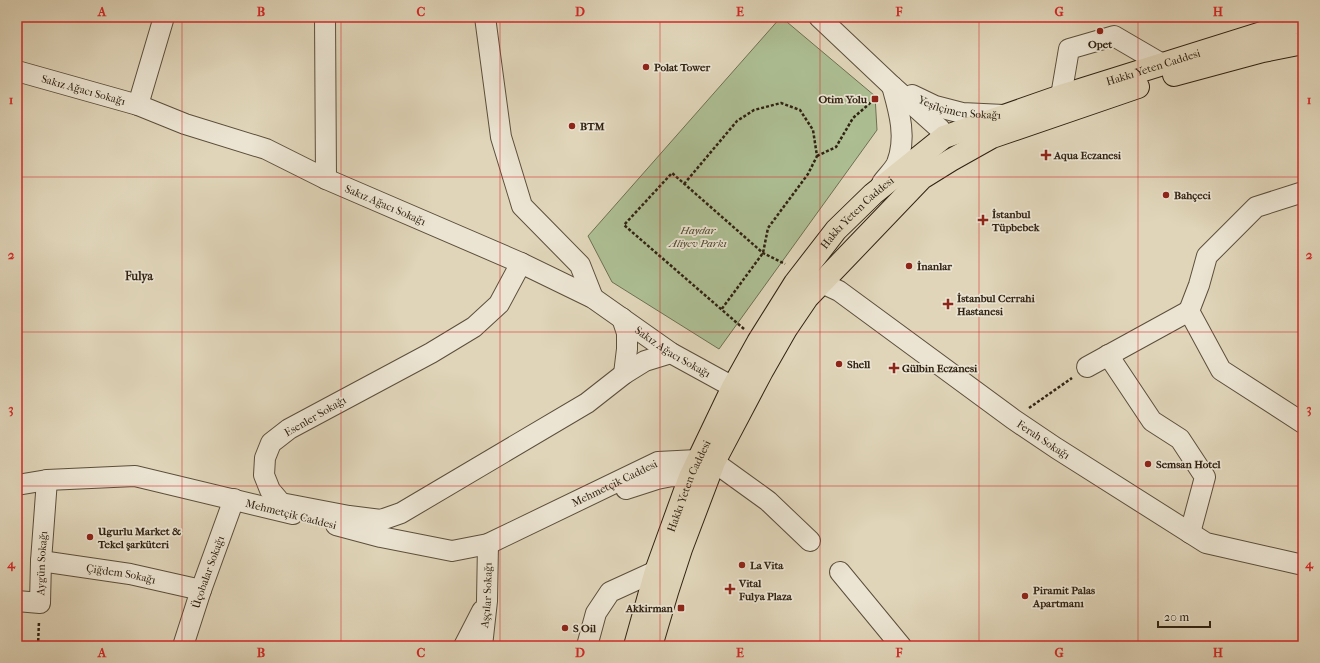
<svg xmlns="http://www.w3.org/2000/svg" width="1320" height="663" viewBox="0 0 1320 663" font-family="'IM FELL French Canon',serif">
  <rect width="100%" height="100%" fill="#e0d5b9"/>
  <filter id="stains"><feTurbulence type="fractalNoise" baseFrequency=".005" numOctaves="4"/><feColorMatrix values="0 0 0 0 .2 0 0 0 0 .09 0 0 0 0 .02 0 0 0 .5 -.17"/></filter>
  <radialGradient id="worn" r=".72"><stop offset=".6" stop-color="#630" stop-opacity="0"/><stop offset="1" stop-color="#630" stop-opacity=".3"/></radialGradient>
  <path fill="#adbe93" stroke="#6e7052" d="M 781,17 L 875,96 L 877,130 L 719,349 L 612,282 L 588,236 Z"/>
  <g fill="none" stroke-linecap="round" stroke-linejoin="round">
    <defs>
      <g id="minor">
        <path d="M 325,17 L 326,179"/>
        <path d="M 485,17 L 501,137 L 522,206 L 580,265 L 593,298"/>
        <path d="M 819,17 L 892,86 L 940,129 L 944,137"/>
        <path id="s1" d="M 17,71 L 138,105 L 185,124 L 266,149 L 326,179 L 521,263 L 593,298 L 671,353 L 733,387"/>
        <path id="s2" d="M 912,95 L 935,106 L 962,113 L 1004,115"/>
        <path d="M 1061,96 L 1069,49 L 1114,36 L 1162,64"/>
        <path d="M 138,105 L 164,17"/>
        <path d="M 882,183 C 886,177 894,170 897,163 C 907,137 899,111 892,86"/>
        <path d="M 521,263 L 499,304 L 474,327 L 431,353 L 289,429 L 271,443 L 265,458 L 264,475 L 270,490 L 281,503 L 349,516 L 381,520 L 401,513 L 587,403 L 624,374 L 645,361 L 671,353"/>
        <path id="s3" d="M 807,276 L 839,291 L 1013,419 L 1056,448 L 1206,543 L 1303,565"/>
        <path d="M 1189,311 L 1199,285 L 1207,256 L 1256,207 L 1303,192"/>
        <path d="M 1189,311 L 1221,370 L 1303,423"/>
        <path d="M 622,318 L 627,333 L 627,349 L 624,374"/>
        <path d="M 1108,355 L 1152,421 L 1180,439 L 1205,477 L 1190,533"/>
        <path d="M 1087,367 L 1189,311"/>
        <path d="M 714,462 L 768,501 L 810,541"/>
        <path d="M 17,485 L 47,480 L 135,476 L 293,514"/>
        <path d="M 626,489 L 657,479 L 672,476 L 690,477"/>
        <path id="s4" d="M 336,525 L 381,537 L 452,551 L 488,544 L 658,462 L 697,460"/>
        <path id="s5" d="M 41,561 L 130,574 L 201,590"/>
        <path d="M 840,572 L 901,646"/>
        <path id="s6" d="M 17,601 L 40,603 L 41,561 L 47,480"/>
        <path id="s7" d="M 183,646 L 201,590 L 234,499"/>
        <path d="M 464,646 L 482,611"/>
        <path id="s8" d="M 482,646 L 487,601 L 488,544"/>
        <path d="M 587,646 L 596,613 L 610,592 L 656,571"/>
      </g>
      <g id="major">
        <path d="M 1174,75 L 1263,51 L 1303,43"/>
        <path id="s9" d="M 635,646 L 656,571 L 690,477 L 733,387 L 758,342 L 795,283 L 836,230 L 873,194 L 944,137 L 1061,96 L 1303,20"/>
        <path d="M 651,646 L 667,592 L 681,549 L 714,462 L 762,371 L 786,329 L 807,298 L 922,178 L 951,160 L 992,137 L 1138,87"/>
      </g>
    </defs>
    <use href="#minor" stroke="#5c4f3c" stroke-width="22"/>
    <use href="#major" stroke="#302212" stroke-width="24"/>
    <g stroke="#302212" stroke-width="2.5" stroke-dasharray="3 2" stroke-linecap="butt">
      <path d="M 817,156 L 836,147 L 853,118 L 876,98"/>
      <path d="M 684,184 L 737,121 L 754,110 L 781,103 L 800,110 L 813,130 L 817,156 L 808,174 L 768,228 L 763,253 L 721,310"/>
      <path d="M 744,329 L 624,225 L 672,173 L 763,253 L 785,264"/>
      <path d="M 1029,408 L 1072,378"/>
      <path d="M 38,646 L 39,621"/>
    </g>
    <use href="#minor" stroke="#ebe4d2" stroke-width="20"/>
    <use href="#major" stroke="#e0d5b9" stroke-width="22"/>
  </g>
  <path fill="none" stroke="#d62828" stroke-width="1" stroke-opacity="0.55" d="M 182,17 L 182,646M 341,17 L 341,646M 500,17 L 500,646M 660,17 L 660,646M 820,17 L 820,646M 979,17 L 979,646M 1138,17 L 1138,646M 17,177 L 1303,177M 17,332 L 1303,332M 17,486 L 1303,486"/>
  <g fill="#8f2418" stroke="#ebe4d2" stroke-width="1.5">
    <circle cx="1100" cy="31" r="4"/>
    <circle cx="646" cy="67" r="4"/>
    <rect x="871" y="95" width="8" height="8" rx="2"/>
    <circle cx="572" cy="126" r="4"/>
    <path d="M1044 149h4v4h4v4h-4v4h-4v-4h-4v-4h4z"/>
    <circle cx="1166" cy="195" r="4"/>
    <path d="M981 214h4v4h4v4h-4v4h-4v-4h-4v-4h4z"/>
    <circle cx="909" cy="266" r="4"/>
    <path d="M946 298h4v4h4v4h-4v4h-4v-4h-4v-4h4z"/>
    <circle cx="839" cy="364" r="4"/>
    <path d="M892 362h4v4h4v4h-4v4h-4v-4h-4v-4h4z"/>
    <circle cx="1148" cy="464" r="4"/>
    <circle cx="90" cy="537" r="4"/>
    <circle cx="742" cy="565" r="4"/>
    <path d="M728 583h4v4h4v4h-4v4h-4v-4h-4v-4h4z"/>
    <circle cx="1025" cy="596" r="4"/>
    <rect x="677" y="604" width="8" height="8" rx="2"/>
    <circle cx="565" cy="628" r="4"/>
  </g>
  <g text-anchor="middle" stroke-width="3.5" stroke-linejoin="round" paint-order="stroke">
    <g font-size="11" font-weight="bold" fill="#302212" stroke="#ebe4d2" text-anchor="start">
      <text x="1100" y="48" text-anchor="middle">Opet</text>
      <text x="654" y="71">Polat Tower</text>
      <text x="867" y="103" text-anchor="end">Otim Yolu</text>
      <text x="580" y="130">BTM</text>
      <text x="1054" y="159">Aqua Eczanesi</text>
      <text x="1174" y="199">Bahçeci</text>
      <text x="992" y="218">İstanbul<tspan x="992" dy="13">Tüpbebek</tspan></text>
      <text x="917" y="270">İnanlar</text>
      <text x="957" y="302">İstanbul Cerrahi<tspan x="957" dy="13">Hastanesi</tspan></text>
      <text x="847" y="368">Shell</text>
      <text x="902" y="372">Gülbin Eczanesi</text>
      <text x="1156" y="468">Semsan Hotel</text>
      <text x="98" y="535">Ugurlu Market &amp;<tspan x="98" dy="13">Tekel şarküteri</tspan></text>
      <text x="750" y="569">La Vita</text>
      <text x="739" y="587">Vital<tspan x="739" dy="13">Fulya Plaza</tspan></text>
      <text x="1033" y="594">Piramit Palas<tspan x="1033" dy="13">Apartmanı</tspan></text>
      <text x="673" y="612" text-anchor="end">Akkirman</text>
      <text x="573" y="632">S Oil</text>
    </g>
    <g font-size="11" fill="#302212" stroke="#ebe4d2">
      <text dy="4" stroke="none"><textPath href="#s9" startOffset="829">Hakkı Yeten Caddesi</textPath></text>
      <text dy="4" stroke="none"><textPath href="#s1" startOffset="69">Sakız Ağacı Sokağı</textPath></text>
      <text dy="4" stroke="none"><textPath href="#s2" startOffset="50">Yeşilçimen Sokağı</textPath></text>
      <text dy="4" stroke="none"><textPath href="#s1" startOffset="393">Sakız Ağacı Sokağı</textPath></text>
      <text dy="4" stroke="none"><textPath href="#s9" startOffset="493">Hakkı Yeten Caddesi</textPath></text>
      <text dy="4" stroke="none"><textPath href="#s1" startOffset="717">Sakız Ağacı Sokağı</textPath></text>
      <text transform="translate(315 416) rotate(-30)" y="4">Esenler Sokağı</text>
      <text dy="4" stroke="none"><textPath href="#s3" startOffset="288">Ferah Sokağı</textPath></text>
      <text dy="4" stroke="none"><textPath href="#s4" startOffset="296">Mehmetçik Caddesi</textPath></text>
      <text dy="4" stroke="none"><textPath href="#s9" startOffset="169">Hakkı Yeten Caddesi</textPath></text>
      <text transform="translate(291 514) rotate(14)" y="4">Mehmetçik Caddesi</text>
      <text dy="4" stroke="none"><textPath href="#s6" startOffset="63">Aygün Sokağı</textPath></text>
      <text dy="4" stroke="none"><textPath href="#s7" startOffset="78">Üçobalar Sokağı</textPath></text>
      <text dy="4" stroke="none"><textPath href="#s5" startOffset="81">Çiğdem Sokağı</textPath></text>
      <text dy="4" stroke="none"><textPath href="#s8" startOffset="51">Aşçılar Sokağı</textPath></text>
    </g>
    <g font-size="11" font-style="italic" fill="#4f4932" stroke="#ebe4d2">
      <text x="698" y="234">Haydar<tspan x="698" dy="13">Aliyev Parkı</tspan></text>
    </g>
    <g font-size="12" font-weight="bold" fill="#302212" stroke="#ebe4d2">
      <text x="139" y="280">Fulya</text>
    </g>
  </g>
  <rect width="1320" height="663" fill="none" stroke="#e0d5b9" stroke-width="44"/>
  <path d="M1158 621v6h52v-6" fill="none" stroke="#302212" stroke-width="2"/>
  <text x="1164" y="621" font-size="12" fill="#302212" stroke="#ebe4d2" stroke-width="3" paint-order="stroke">20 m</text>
  <rect x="22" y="22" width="1276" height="619" fill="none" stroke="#d62828" stroke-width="1.5"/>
  <g font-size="13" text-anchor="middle" font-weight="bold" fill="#d62828">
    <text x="102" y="16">A</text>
    <text x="261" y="16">B</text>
    <text x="421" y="16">C</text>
    <text x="580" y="16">D</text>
    <text x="740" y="16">E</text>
    <text x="899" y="16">F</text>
    <text x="1059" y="16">G</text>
    <text x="1218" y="16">H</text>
    <text x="11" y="104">1</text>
    <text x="1309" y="104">1</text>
    <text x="11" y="259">2</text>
    <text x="1309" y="259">2</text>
    <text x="11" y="413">3</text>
    <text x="1309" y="413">3</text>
    <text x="11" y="568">4</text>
    <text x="1309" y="568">4</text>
    <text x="102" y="657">A</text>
    <text x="261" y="657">B</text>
    <text x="421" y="657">C</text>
    <text x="580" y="657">D</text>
    <text x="740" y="657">E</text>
    <text x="899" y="657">F</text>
    <text x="1059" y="657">G</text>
    <text x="1218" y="657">H</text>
  </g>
  <rect width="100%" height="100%" filter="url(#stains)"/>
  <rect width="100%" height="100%" fill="url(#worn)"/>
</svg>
